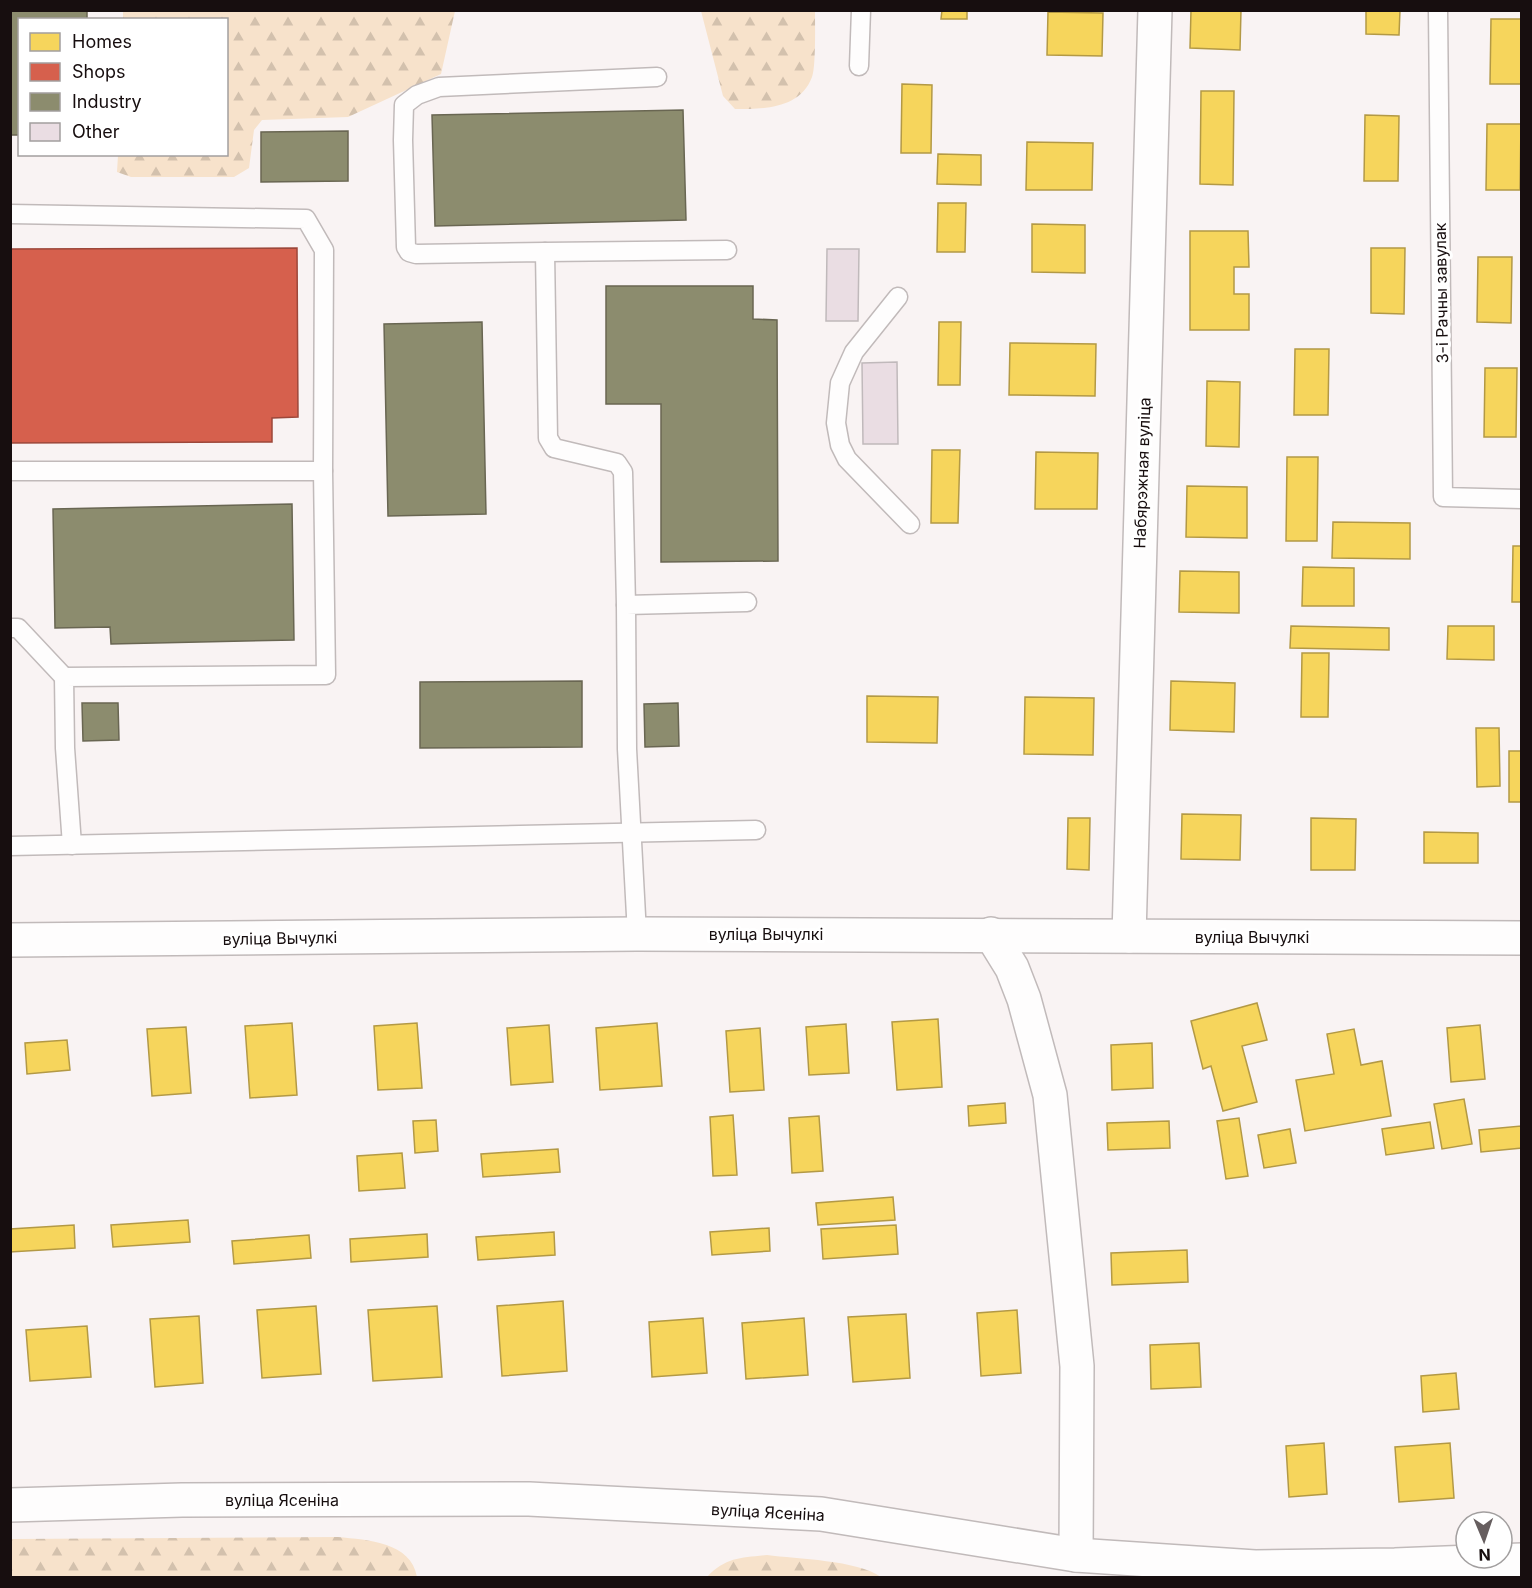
<svg xmlns="http://www.w3.org/2000/svg" width="1532" height="1588" viewBox="0 0 1532 1588" font-family="Inter,sans-serif">
  <defs>
    <pattern id="forest-firs" width="22" height="20" patternUnits="userSpaceOnUse" patternTransform="scale(1.5)"><rect width="22" height="20" fill="#f7e2cb"/><path d="M5 1l3.5 6h-7zM16 11l3.5 6h-7z" fill="#d3c1ad"/></pattern>
  </defs>
  <rect width="100%" height="100%" fill="#f9f3f3"/>
  <g fill="url(#forest-firs)">
    <path d="M 123,11 L 455,11 L 441,74 L 348,117 L 262,120 L 254,130 L 249,168 L 234,177 L 131,177 L 117,172 L 118,155 L 226,154 L 226,20 L 123,19 Z"/>
    <path d="M 701,11 L 815,11 C 815,24 816,67 812,77 C 800,109 764,109 735,109 L 723,96 Z"/>
    <path d="M 338,1537 C 368,1540 411,1542 417,1577 L 11,1577 L 11,1539 Z"/>
    <path d="M 767,1555 C 797,1559 857,1560 881,1577 L 707,1577 C 726,1557 741,1558 767,1555 Z"/>
  </g>
  <g fill="#f6d55c" stroke="#b39945" stroke-width="1.5">
    <path d="M 942,10 L 967,10 L 967,19 L 941,19 Z"/>
    <path d="M 1191,10 L 1241,10 L 1240,50 L 1190,48 Z"/>
    <path d="M 1366,10 L 1400,10 L 1399,35 L 1366,34 Z"/>
    <path d="M 1048,12 L 1103,13 L 1102,56 L 1047,55 Z"/>
    <path d="M 1491,19 L 1522,19 L 1522,84 L 1490,84 Z"/>
    <path d="M 902,84 L 932,85 L 931,153 L 901,153 Z"/>
    <path d="M 1201,91 L 1234,91 L 1233,185 L 1200,184 Z"/>
    <path d="M 1365,115 L 1399,116 L 1398,181 L 1364,181 Z"/>
    <path d="M 1487,124 L 1521,124 L 1520,190 L 1486,190 Z"/>
    <path d="M 1027,142 L 1093,143 L 1092,190 L 1026,190 Z"/>
    <path d="M 938,154 L 981,155 L 981,185 L 937,184 Z"/>
    <path d="M 938,203 L 966,203 L 965,252 L 937,252 Z"/>
    <path d="M 1032,224 L 1085,225 L 1085,273 L 1032,272 Z"/>
    <path d="M 1190,231 L 1248,231 L 1249,267 L 1234,267 L 1234,294 L 1249,294 L 1249,330 L 1190,330 Z"/>
    <path d="M 1371,248 L 1405,248 L 1404,314 L 1371,313 Z"/>
    <path d="M 1478,257 L 1512,257 L 1511,323 L 1477,322 Z"/>
    <path d="M 939,322 L 961,322 L 960,385 L 938,385 Z"/>
    <path d="M 1010,343 L 1096,344 L 1095,396 L 1009,395 Z"/>
    <path d="M 1295,349 L 1329,349 L 1328,415 L 1294,415 Z"/>
    <path d="M 1485,368 L 1517,368 L 1516,437 L 1484,437 Z"/>
    <path d="M 1207,381 L 1240,382 L 1239,447 L 1206,446 Z"/>
    <path d="M 932,450 L 960,450 L 958,523 L 931,523 Z"/>
    <path d="M 1036,452 L 1098,453 L 1097,509 L 1035,509 Z"/>
    <path d="M 1287,457 L 1318,457 L 1317,541 L 1286,541 Z"/>
    <path d="M 1187,486 L 1247,487 L 1247,538 L 1186,537 Z"/>
    <path d="M 1333,522 L 1410,523 L 1410,559 L 1332,558 Z"/>
    <path d="M 1513,546 L 1522,546 L 1522,602 L 1512,602 Z"/>
    <path d="M 1303,567 L 1354,568 L 1354,606 L 1302,606 Z"/>
    <path d="M 1180,571 L 1239,572 L 1239,613 L 1179,612 Z"/>
    <path d="M 1291,626 L 1389,628 L 1389,650 L 1290,648 Z"/>
    <path d="M 1448,626 L 1494,626 L 1494,660 L 1447,659 Z"/>
    <path d="M 1302,653 L 1329,653 L 1328,717 L 1301,717 Z"/>
    <path d="M 1171,681 L 1235,683 L 1234,732 L 1170,730 Z"/>
    <path d="M 867,696 L 938,697 L 937,743 L 867,742 Z"/>
    <path d="M 1025,697 L 1094,698 L 1093,755 L 1024,754 Z"/>
    <path d="M 1476,728 L 1499,728 L 1500,786 L 1477,787 Z"/>
    <rect x="1509" y="751" width="13" height="51"/>
    <path d="M 1182,814 L 1241,815 L 1240,860 L 1181,859 Z"/>
    <path d="M 1068,818 L 1090,818 L 1089,870 L 1067,869 Z"/>
    <path d="M 1311,818 L 1356,819 L 1355,870 L 1311,870 Z"/>
    <path d="M 1424,832 L 1478,833 L 1478,863 L 1424,863 Z"/>
    <path d="M 1257,1003 L 1267,1040 L 1242,1046 L 1257,1102 L 1223,1111 L 1211,1066 L 1203,1069 L 1191,1021 Z"/>
    <path d="M 938,1019 L 942,1087 L 897,1090 L 892,1022 Z"/>
    <path d="M 292,1023 L 297,1095 L 250,1098 L 245,1026 Z"/>
    <path d="M 417,1023 L 422,1088 L 378,1090 L 374,1026 Z"/>
    <path d="M 657,1023 L 662,1086 L 600,1090 L 596,1028 Z"/>
    <path d="M 846,1024 L 849,1073 L 809,1075 L 806,1027 Z"/>
    <path d="M 549,1025 L 553,1082 L 511,1085 L 507,1028 Z"/>
    <path d="M 1480,1025 L 1485,1079 L 1451,1082 L 1447,1028 Z"/>
    <path d="M 186,1027 L 191,1093 L 152,1096 L 147,1029 Z"/>
    <path d="M 760,1028 L 764,1090 L 730,1092 L 726,1031 Z"/>
    <path d="M 1354,1029 L 1361,1065 L 1382,1061 L 1391,1116 L 1305,1131 L 1296,1080 L 1334,1074 L 1327,1034 Z"/>
    <path d="M 67,1040 L 70,1070 L 27,1074 L 25,1043 Z"/>
    <path d="M 1152,1043 L 1153,1088 L 1112,1090 L 1111,1045 Z"/>
    <path d="M 1464,1099 L 1472,1144 L 1442,1149 L 1434,1104 Z"/>
    <path d="M 1005,1103 L 1006,1123 L 969,1126 L 968,1106 Z"/>
    <path d="M 733,1115 L 737,1175 L 713,1176 L 710,1117 Z"/>
    <path d="M 819,1116 L 823,1171 L 792,1173 L 789,1118 Z"/>
    <path d="M 1239,1118 L 1248,1176 L 1226,1179 L 1217,1121 Z"/>
    <path d="M 436,1120 L 438,1151 L 415,1153 L 413,1121 Z"/>
    <path d="M 1169,1121 L 1170,1148 L 1108,1150 L 1107,1123 Z"/>
    <path d="M 1430,1122 L 1434,1148 L 1386,1155 L 1382,1129 Z"/>
    <path d="M 1521,1126 L 1522,1148 L 1481,1152 L 1479,1130 Z"/>
    <path d="M 1290,1129 L 1296,1163 L 1264,1168 L 1258,1135 Z"/>
    <path d="M 558,1149 L 560,1172 L 483,1177 L 481,1154 Z"/>
    <path d="M 402,1153 L 405,1188 L 359,1191 L 357,1156 Z"/>
    <path d="M 893,1197 L 895,1220 L 818,1225 L 816,1203 Z"/>
    <path d="M 188,1220 L 190,1242 L 113,1247 L 111,1225 Z"/>
    <path d="M 74,1225 L 75,1248 L 10,1252 L 10,1229 Z"/>
    <path d="M 896,1225 L 898,1254 L 823,1259 L 821,1229 Z"/>
    <path d="M 769,1228 L 770,1251 L 712,1255 L 710,1232 Z"/>
    <path d="M 554,1232 L 555,1255 L 478,1260 L 476,1237 Z"/>
    <path d="M 427,1234 L 428,1257 L 351,1262 L 350,1239 Z"/>
    <path d="M 309,1235 L 311,1258 L 234,1264 L 232,1241 Z"/>
    <path d="M 1187,1250 L 1188,1282 L 1112,1285 L 1111,1253 Z"/>
    <path d="M 563,1301 L 567,1371 L 502,1376 L 497,1306 Z"/>
    <path d="M 316,1306 L 321,1374 L 262,1378 L 257,1310 Z"/>
    <path d="M 437,1306 L 442,1377 L 373,1381 L 368,1310 Z"/>
    <path d="M 1017,1310 L 1021,1373 L 981,1376 L 977,1313 Z"/>
    <path d="M 906,1314 L 910,1378 L 853,1382 L 848,1317 Z"/>
    <path d="M 199,1316 L 203,1383 L 155,1387 L 150,1319 Z"/>
    <path d="M 703,1318 L 707,1373 L 652,1377 L 649,1322 Z"/>
    <path d="M 804,1318 L 808,1375 L 746,1379 L 742,1323 Z"/>
    <path d="M 87,1326 L 91,1377 L 30,1381 L 26,1330 Z"/>
    <path d="M 1199,1343 L 1201,1387 L 1151,1389 L 1150,1345 Z"/>
    <path d="M 1456,1373 L 1459,1409 L 1423,1412 L 1421,1376 Z"/>
    <path d="M 1324,1443 L 1327,1494 L 1289,1497 L 1286,1446 Z"/>
    <path d="M 1450,1443 L 1454,1498 L 1399,1502 L 1395,1447 Z"/>
  </g>
  <path fill="#d6604d" stroke="#9d473a" stroke-width="1.5" d="M 297,248 L 298,417 L 272,418 L 272,442 L 10,443 L 10,249 Z"/>
  <g fill="#8c8c6e" stroke="#696652" stroke-width="1.5">
    <path d="M 10,10 L 87,10 L 87,20 L 20,20 L 20,135 L 10,135 Z"/>
    <path d="M 683,110 L 686,220 L 435,226 L 432,115 Z"/>
    <path d="M 348,131 L 348,181 L 261,182 L 261,132 Z"/>
    <path d="M 606,286 L 753,286 L 753,319 L 777,320 L 778,561 L 661,562 L 661,404 L 606,404 Z"/>
    <path d="M 482,322 L 486,514 L 388,516 L 384,324 Z"/>
    <path d="M 292,504 L 294,640 L 111,644 L 110,627 L 55,628 L 53,509 Z"/>
    <path d="M 582,681 L 582,747 L 420,748 L 420,682 Z"/>
    <path d="M 82,703 L 118,703 L 119,740 L 83,741 Z"/>
    <path d="M 678,703 L 679,746 L 645,747 L 644,704 Z"/>
  </g>
  <g fill="#eadde3" stroke="#c0b9bb" stroke-width="1.5">
    <path d="M 827,249 L 859,249 L 858,321 L 826,321 Z"/>
    <path d="M 897,362 L 898,444 L 863,444 L 862,363 Z"/>
  </g>
  <g fill="none" stroke-linecap="round" stroke-linejoin="round">
    <defs>
      <g id="service">
        <path d="M 1438,10 L 1443,497 L 1522,499"/>
        <path d="M 859,66 L 861,10"/>
        <path d="M 10,214 L 306,219 L 324,250 L 323,471"/>
        <path d="M 545,252 L 727,250"/>
        <path d="M 898,297 L 854,352 L 840,383 L 836,423 L 840,445 L 847,459 L 910,524"/>
        <path d="M 10,471 L 323,471 L 326,675 L 64,677 L 65,748 L 72,845"/>
        <path d="M 626,605 L 623,472 L 617,463 L 554,448 L 548,438 L 545,252 L 416,254 L 409,252 L 406,247 L 403,140 L 404,105 L 417,95 L 439,87 L 657,77"/>
        <path d="M 10,628 L 18,628 L 64,677"/>
        <path d="M 10,846 L 756,830"/>
        <path d="M 637,934 L 627,749 L 626,605 L 747,602"/>
      </g>
      <g id="minor">
        <path d="M 991,934 L 1012,968 L 1024,999 L 1050,1095 L 1077,1366 L 1076,1555"/>
        <path d="M 1129,936 L 1155,10"/>
        <path d="M 10,940 L 637,934 L 1522,938"/>
      </g>
      <path id="tertiary" d="M 10,1505 L 182,1500 L 529,1499 L 821,1514 L 1076,1555 L 1255,1567 L 1395,1565 L 1522,1560"/>
    </defs>
    <use href="#service" stroke="#c1baba" stroke-width="21"/>
    <use href="#minor" stroke="#c1baba" stroke-width="36"/>
    <use href="#tertiary" stroke="#c1baba" stroke-width="36"/>
    <use href="#service" stroke="#fefdfd" stroke-width="18"/>
    <use href="#minor" stroke="#fefdfd" stroke-width="33"/>
    <use href="#tertiary" stroke="#fefdfd" stroke-width="33"/>
  </g>
  <g text-anchor="middle" stroke-width="6" stroke-linejoin="round" paint-order="stroke">
    <g font-size="16" fill="#170e0f" stroke="#fff">
      <text transform="translate(1441 293) rotate(-91)" y="6">3-і Рачны завулак</text>
      <text transform="translate(1142 473) rotate(-88)" y="6">Набярэжная вуліца</text>
      <text x="766" y="940">вуліца Вычулкі</text>
      <text x="1252" y="943">вуліца Вычулкі</text>
      <text transform="translate(280 938) rotate(-1)" y="6">вуліца Вычулкі</text>
      <text x="282" y="1506">вуліца Ясеніна</text>
      <text transform="translate(768 1512) rotate(3)" y="6">вуліца Ясеніна</text>
    </g>
  </g>
  <rect width="1532" height="1588" fill="none" stroke="#170e0f" stroke-width="24"/>
  <rect x="18" y="18" width="210" height="138" fill="#ffffff" stroke="#a29f9f" stroke-width="1.5"/>
  <rect x="30" y="33" width="30" height="18" fill="#f6d55c" stroke="#a29f9f" stroke-width="1.5"/>
  <text x="72" y="48" font-size="18" fill="#170e0f">Homes</text>
  <rect x="30" y="63" width="30" height="18" fill="#d6604d" stroke="#a29f9f" stroke-width="1.5"/>
  <text x="72" y="78" font-size="18" fill="#170e0f">Shops</text>
  <rect x="30" y="93" width="30" height="18" fill="#8c8c6e" stroke="#a29f9f" stroke-width="1.5"/>
  <text x="72" y="108" font-size="18" fill="#170e0f">Industry</text>
  <rect x="30" y="123" width="30" height="18" fill="#eadde3" stroke="#a29f9f" stroke-width="1.5"/>
  <text x="72" y="138" font-size="18" fill="#170e0f">Other</text>
  <g transform="translate(1484 1540) rotate(178)"><circle r="28" fill="#ffffff" stroke="#a29f9f" stroke-width="1.5"/>
  <path d="M0-4.5L10 22L0 15L-10 22Z" fill="#665e5f"/>
  <text y="-9" font-size="16" font-weight="bold" text-anchor="middle" fill="#170e0f">N</text>
  </g>
</svg>
